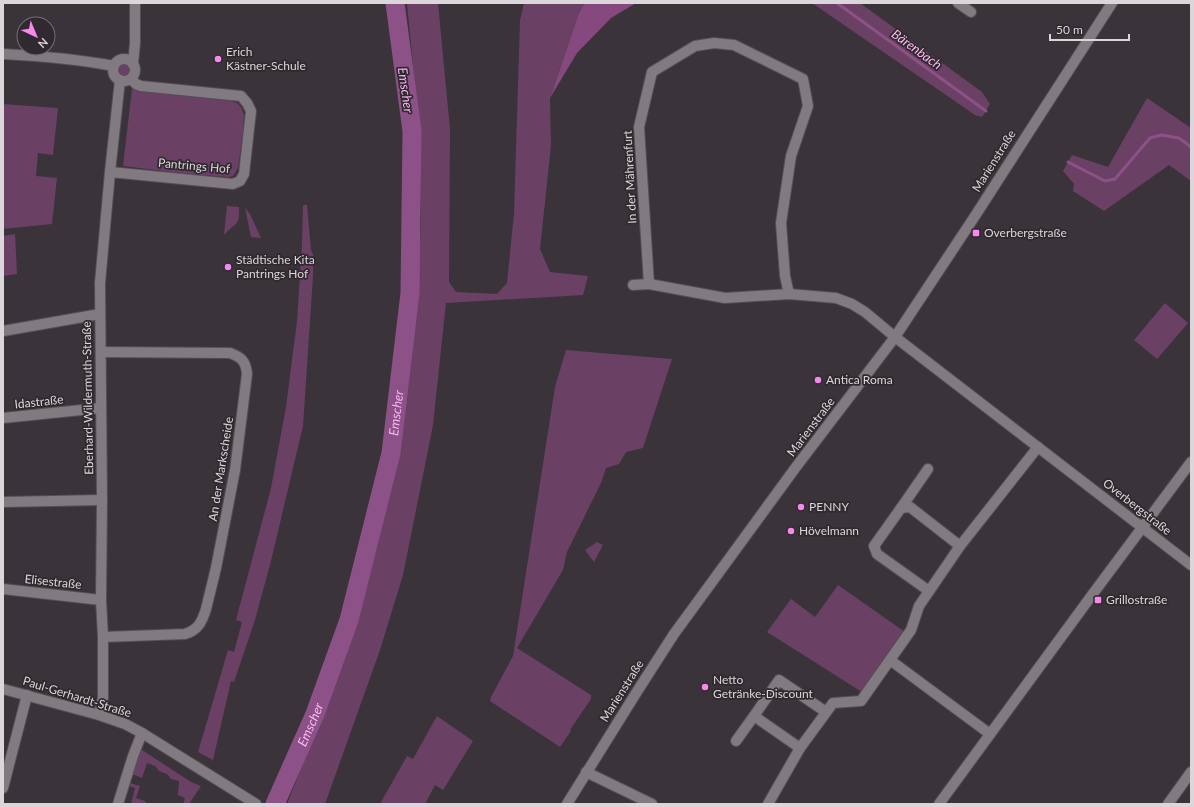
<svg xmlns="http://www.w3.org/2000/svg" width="1194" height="807" viewBox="0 0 1194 807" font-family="Lato,sans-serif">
  <rect width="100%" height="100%" fill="#3a3339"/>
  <g fill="#6a4065">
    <path d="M 407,3 L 438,3 L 450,129 L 449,282 L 456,292 L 497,294 L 507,283 L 514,213 L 520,20 L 524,3 L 585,3 L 579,13 L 550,98 L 551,146 L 540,249 L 550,272 L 588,276 L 583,295 L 446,303 L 433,425 L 403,575 L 380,650 L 325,804 L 287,804 L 345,657 L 378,543 L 401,434 L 416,305 L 421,224 L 420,139 Z"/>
    <path d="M 812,3 L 860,3 L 982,92 L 990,104 L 982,117 L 975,115 Z"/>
    <circle cx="124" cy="70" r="6"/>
    <path d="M 132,89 L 231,101 L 237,103 L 241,107 L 244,115 L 243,132 L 238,168 L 233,176 L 228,177 L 188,174 L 123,166 Z"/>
    <path d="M 1147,98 L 1191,128 L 1191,181 L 1169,165 L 1104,211 L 1073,191 L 1074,184 L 1063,171 L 1072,155 L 1108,167 Z"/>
    <path d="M 3,104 L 58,108 L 53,155 L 38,153 L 36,176 L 57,178 L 52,224 L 3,229 Z"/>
    <path d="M 303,205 L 307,205 L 311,250 L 313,254 L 313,276 L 303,426 L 271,561 L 255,620 L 234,682 L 231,681 L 213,760 L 198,752 L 228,650 L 234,652 L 242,622 L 236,620 L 271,488 L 286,407 L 297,321 L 302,243 Z"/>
    <path d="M 227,206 L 239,207 C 240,226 236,222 225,234 L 224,234 Z"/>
    <path d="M 245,208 L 250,214 L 261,238 L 251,237 Z"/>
    <path d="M 15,234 L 17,274 L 3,276 L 3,236 Z"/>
    <path d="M 1165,303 L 1188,323 L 1157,359 L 1134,340 Z"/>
    <path d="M 566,350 L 672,359 L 643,448 L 626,452 L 619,464 L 606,468 L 601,483 L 567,552 L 563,570 L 517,648 L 591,695 L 591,699 L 570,730 L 571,731 L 560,747 L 490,701 L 491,697 L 513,656 L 555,387 Z"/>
    <path d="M 597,542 L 603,545 L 594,562 L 585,550 Z"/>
    <path d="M 838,585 L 905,632 L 862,692 L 767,632 L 791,599 L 815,617 Z"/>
    <path d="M 437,716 L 473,741 L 443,790 L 435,785 L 425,804 L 380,804 L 407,756 L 413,759 Z"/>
    <path d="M 142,750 L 191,782 L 201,786 L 189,804 L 183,804 L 185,798 L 178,795 L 179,781 L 171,779 L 167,774 L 159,771 L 155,766 L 147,763 L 142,778 L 132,774 L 139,753 Z"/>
    <path d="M 130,783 L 140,786 L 136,798 L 145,801 L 147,804 L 131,804 L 135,788 L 129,786 Z"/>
  </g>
  <path fill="#85497f" d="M 585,3 L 636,3 L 611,18 L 577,53 L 550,98 L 579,13 Z"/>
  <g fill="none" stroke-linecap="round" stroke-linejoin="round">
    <g stroke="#8c5186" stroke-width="3">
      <path d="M 837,3 L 986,111"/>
      <path d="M 1068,162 L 1105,181 L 1115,179 L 1150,138 L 1161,135 L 1179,138 L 1191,147"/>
    </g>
    <path stroke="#8c5186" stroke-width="19" id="s1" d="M 275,804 L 315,714 L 349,620 L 391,453 L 410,293 L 412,131 L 395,3"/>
    <defs>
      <g id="minor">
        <path d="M 958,3 L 971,12"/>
        <path d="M 3,54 C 40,56 77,59 114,66"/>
        <circle cx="124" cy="70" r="11"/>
        <path d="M 133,64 L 135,43 L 135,3"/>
        <path d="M 110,172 L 233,184 L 240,181 L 244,174 L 251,111 L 247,103 L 241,96 L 141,86 L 136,84 L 131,79"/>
        <path d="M 649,284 L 639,127 L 652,72 L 695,46 L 714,43 L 734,45 L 803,79 L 808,106 L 791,156 L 781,223 L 785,276 L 789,294"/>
        <path d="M 633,285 L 649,284 L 725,298 L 789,294 L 836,298 L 852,304 L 865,312 L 895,337 L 1191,565"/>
        <path d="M 3,331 L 100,314"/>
        <path d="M 101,352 L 230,353 C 241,357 246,361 247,374 L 235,470 L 216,568 L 206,609 C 202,622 198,630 185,634 L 103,637"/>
        <path d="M 3,418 L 101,408"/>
        <path d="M 3,502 L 102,500"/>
        <path d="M 901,508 L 928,469"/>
        <path d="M 3,589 L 101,600"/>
        <path d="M 929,591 L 877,554 L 874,546 L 901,508 L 910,507 L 960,546"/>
        <path d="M 890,660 L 990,734"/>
        <path d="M 99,715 L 103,698 L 103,637 L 101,600 L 102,500 L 100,283 L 110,172 L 120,80"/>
        <path d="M 736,741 L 754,716"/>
        <path d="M 800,748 L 754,716 L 779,680 L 826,712"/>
        <path d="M 3,788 L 27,695"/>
        <path d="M 118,804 L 133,756 L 142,733"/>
        <path d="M 768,804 L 800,748 L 833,703 L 861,701 L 911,630 L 919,606 L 960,546 L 1038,447"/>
        <path d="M 939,804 L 1092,595 L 1191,462"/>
        <path d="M 1168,804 L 1191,772"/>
      </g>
      <g id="tertiary">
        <path d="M 586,772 L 652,804"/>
        <path d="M 567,804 L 638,690 L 674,634 L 796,467 L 895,337 L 975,216 L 1112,3"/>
      </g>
      <path id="secondary" d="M 3,689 L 99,715 L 125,724 L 142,733 L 256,804"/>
    </defs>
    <use href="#minor" stroke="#554f55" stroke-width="12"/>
    <use href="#tertiary" stroke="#554f55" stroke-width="12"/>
    <use href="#secondary" stroke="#554f55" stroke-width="12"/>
    <use href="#minor" stroke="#827a81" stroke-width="10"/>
    <use href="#tertiary" stroke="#827a81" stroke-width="10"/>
    <use href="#secondary" stroke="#827a81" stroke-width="10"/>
  </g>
  <g fill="#f788ec" stroke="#30292f" stroke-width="1.5">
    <circle cx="218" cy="59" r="4"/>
    <rect x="972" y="229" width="8" height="8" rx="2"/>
    <circle cx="228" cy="267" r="4"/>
    <circle cx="818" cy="380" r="4"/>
    <circle cx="801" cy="507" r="4"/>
    <circle cx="791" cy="531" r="4"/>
    <rect x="1094" y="596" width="8" height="8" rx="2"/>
    <circle cx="705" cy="687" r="4"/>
  </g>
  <g text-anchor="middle" stroke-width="3.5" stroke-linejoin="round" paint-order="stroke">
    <g font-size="12" fill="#dad6d9" stroke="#30292f" text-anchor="start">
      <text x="226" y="56">Erich<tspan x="226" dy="14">Kästner-Schule</tspan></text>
      <text x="984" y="237">Overbergstraße</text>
      <text x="236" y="264">Städtische Kita<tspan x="236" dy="14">Pantrings Hof</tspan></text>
      <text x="826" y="384">Antica Roma</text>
      <text x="809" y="511">PENNY</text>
      <text x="799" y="535">Hövelmann</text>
      <text x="1106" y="604">Grillostraße</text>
      <text x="713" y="684">Netto<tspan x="713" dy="14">Getränke-Discount</tspan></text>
    </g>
    <g font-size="12" fill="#dad6d9" stroke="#30292f">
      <text transform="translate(994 161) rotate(-58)" y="4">Marienstraße</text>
      <text transform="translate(194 166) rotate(5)" y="4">Pantrings Hof</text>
      <text transform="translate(630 177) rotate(-93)" y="4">In der Mährenfurt</text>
      <text transform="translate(88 398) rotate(-91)" y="4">Eberhard-Wildermuth-Straße</text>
      <text transform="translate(39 402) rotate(-6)" y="4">Idastraße</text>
      <text transform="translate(811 427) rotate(-53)" y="4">Marienstraße</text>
      <text transform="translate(221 469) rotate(-81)" y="4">An der Markscheide</text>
      <text transform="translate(1137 507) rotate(38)" y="4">Overbergstraße</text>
      <text transform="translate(53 582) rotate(6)" y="4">Elisestraße</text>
      <text transform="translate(622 691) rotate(-58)" y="4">Marienstraße</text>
      <text transform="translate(77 697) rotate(17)" y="4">Paul-Gerhardt-Straße</text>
    </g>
    <g font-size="13" font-style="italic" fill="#fcb8f4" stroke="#30292f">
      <text transform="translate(917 49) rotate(36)" y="5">Bärenbach</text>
      <text transform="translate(406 90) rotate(82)" y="5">Emscher</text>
      <text dy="5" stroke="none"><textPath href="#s1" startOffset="411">Emscher</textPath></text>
      <text dy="5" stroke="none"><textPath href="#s1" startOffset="87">Emscher</textPath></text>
    </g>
  </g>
  <rect width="1194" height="807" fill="none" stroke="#dad6d9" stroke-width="8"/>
  <g transform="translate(36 36) rotate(136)"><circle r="19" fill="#30292f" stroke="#746e73"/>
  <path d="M0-3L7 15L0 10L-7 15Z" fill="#f788ec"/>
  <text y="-6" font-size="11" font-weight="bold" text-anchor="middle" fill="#dad6d9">N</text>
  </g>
  <path d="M1050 34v6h79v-6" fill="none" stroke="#dad6d9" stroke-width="2"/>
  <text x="1056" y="34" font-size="12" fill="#dad6d9" stroke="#30292f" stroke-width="3" paint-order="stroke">50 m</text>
</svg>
